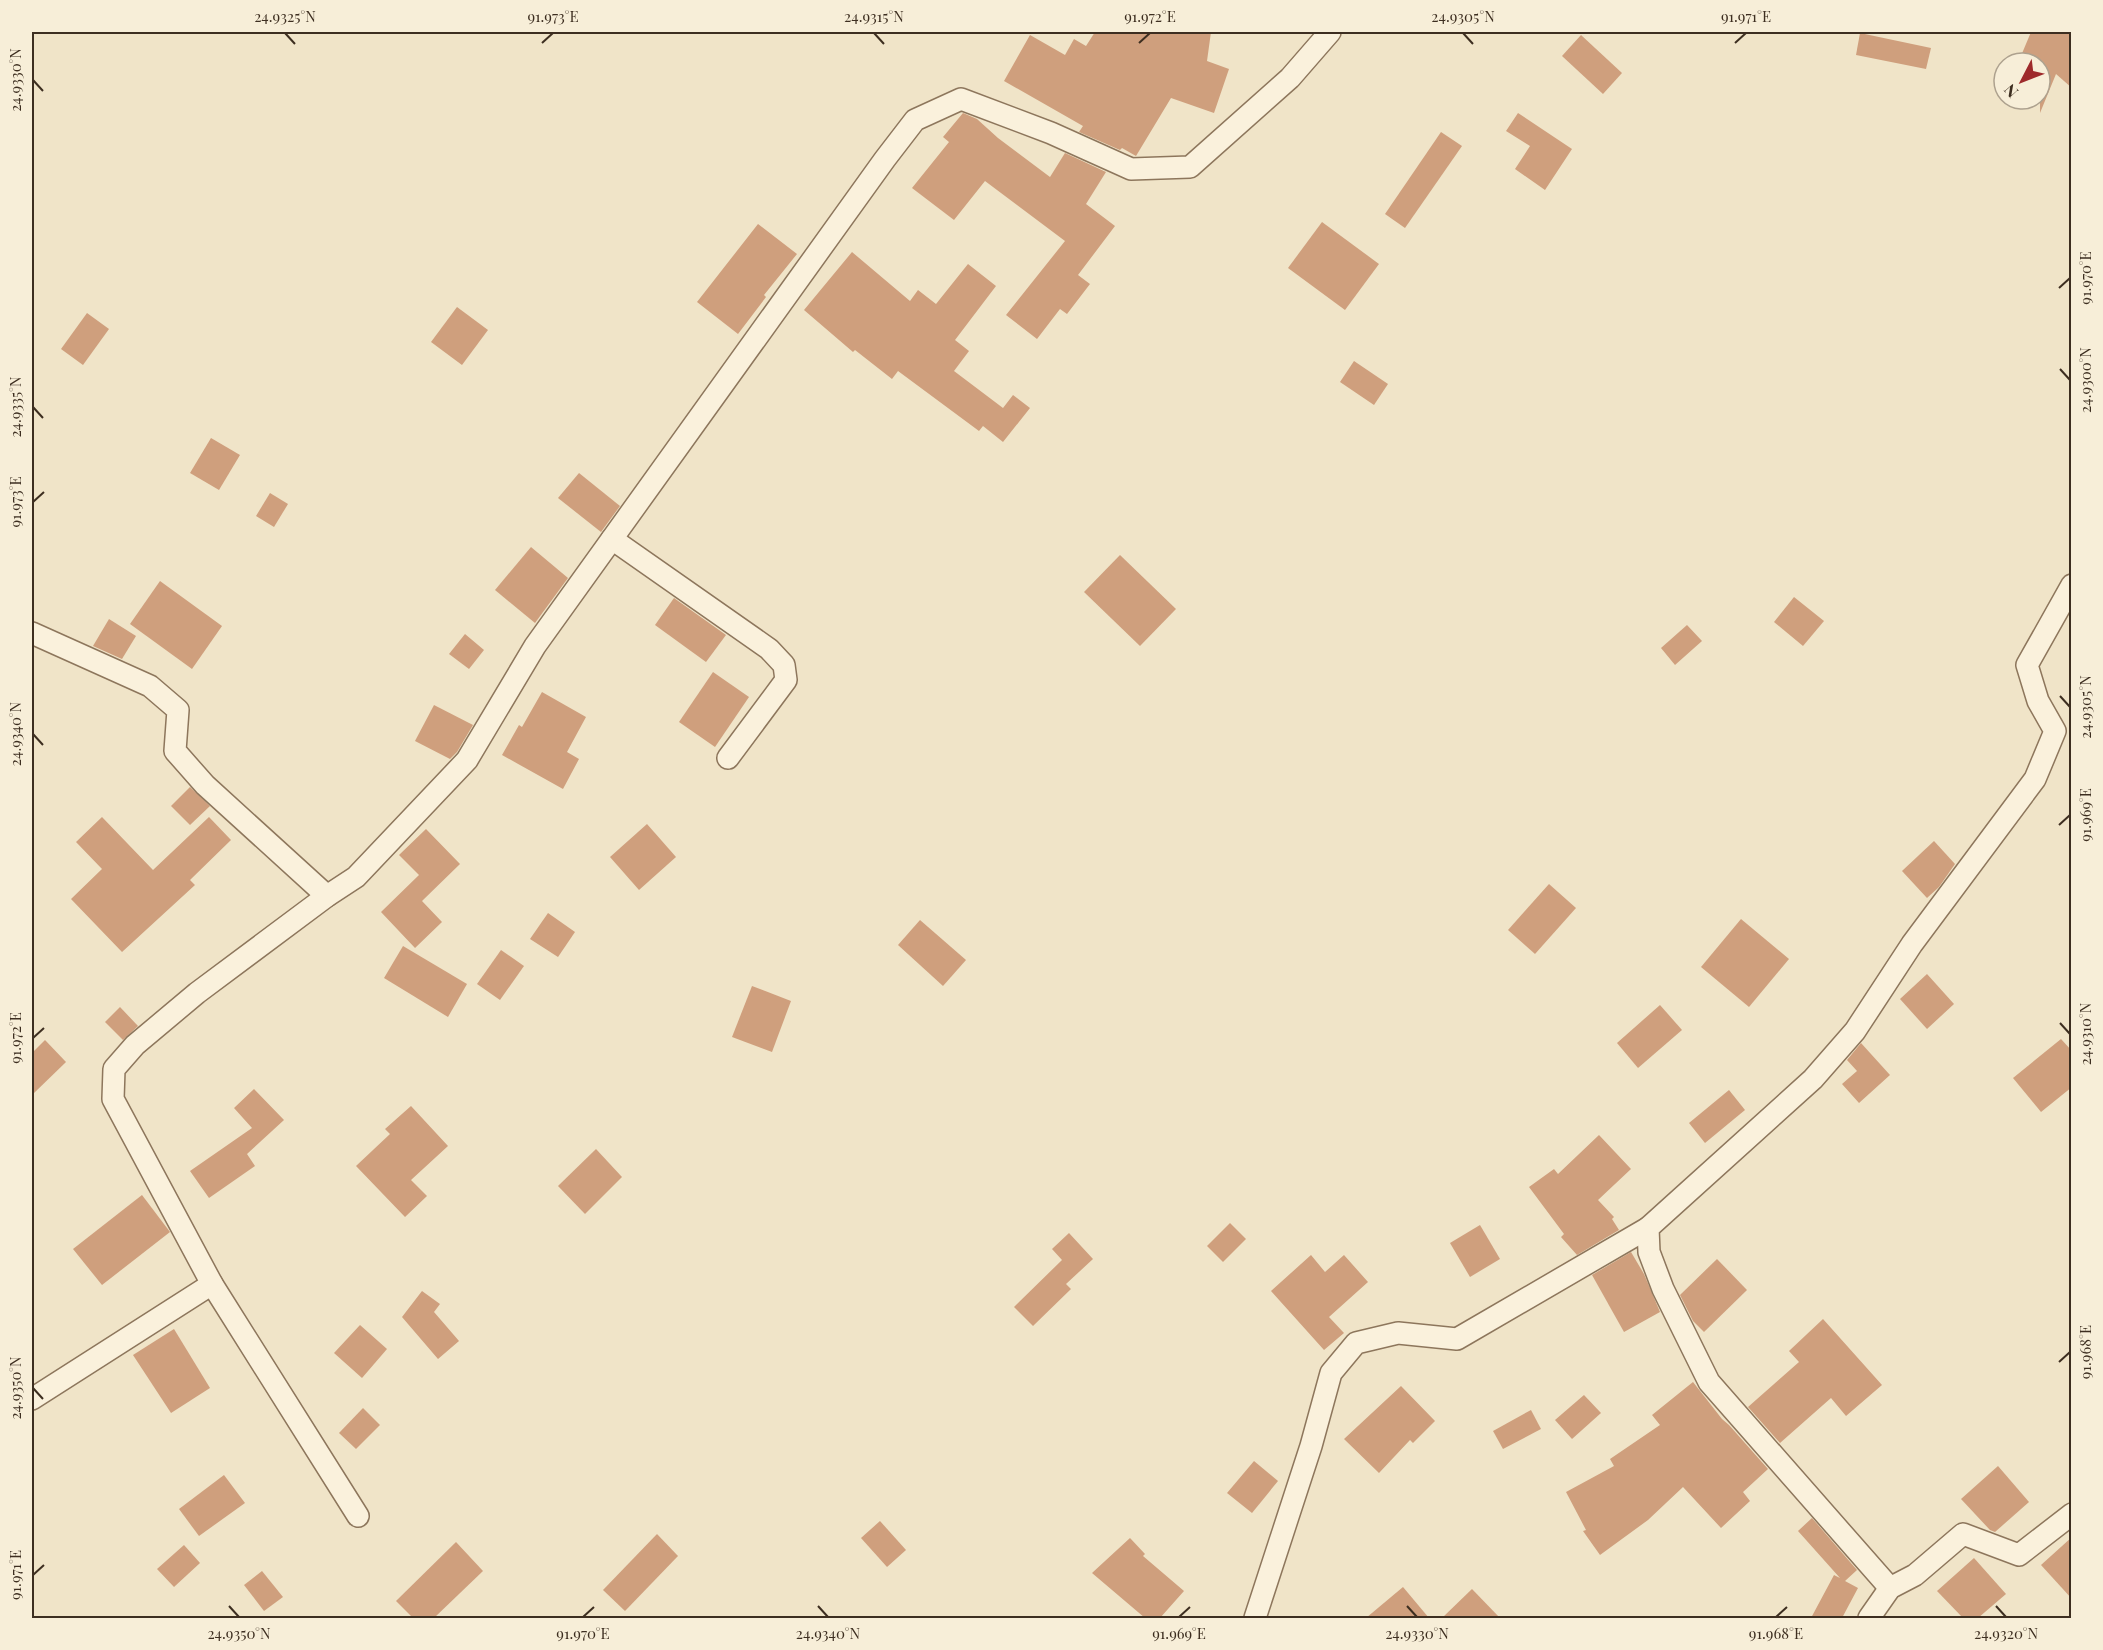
<svg xmlns="http://www.w3.org/2000/svg" width="2103" height="1650" viewBox="0 0 2103 1650" font-family="'Playfair Display',serif">
  <rect width="100%" height="100%" fill="#f0e4c8"/>
  <g fill="#cf9f7d">
    <path d="M 1095,32 L 1211,32 L 1207,61 L 1229,69 L 1214,113 L 1171,98 L 1136,156 L 1122,148 L 1120,150 L 1079,132 L 1083,126 L 1004,81 L 1030,35 L 1065,55 L 1074,39 L 1086,46 Z"/>
    <path d="M 2031,32 L 2072,32 L 2072,88 L 2056,74 L 2040,113 L 2040,63 L 2018,63 Z"/>
    <path d="M 1860,33 L 1931,48 L 1926,69 L 1856,55 Z"/>
    <path d="M 1581,35 L 1622,73 L 1603,94 L 1562,56 Z"/>
    <path d="M 963,113 L 977,119 L 998,138 L 1050,177 L 1065,153 L 1106,172 L 1086,204 L 1115,226 L 1078,275 L 1090,284 L 1067,314 L 1060,309 L 1037,339 L 1006,315 L 1065,241 L 985,181 L 954,220 L 912,188 L 949,142 L 943,137 Z"/>
    <path d="M 1518,113 L 1572,149 L 1545,190 L 1515,169 L 1530,146 L 1506,131 Z"/>
    <path d="M 1441,132 L 1462,146 L 1405,228 L 1385,214 Z"/>
    <path d="M 1322,222 L 1379,264 L 1345,310 L 1288,268 Z"/>
    <path d="M 758,224 L 797,254 L 764,295 L 766,297 L 738,334 L 697,302 Z"/>
    <path d="M 852,252 L 910,301 L 918,290 L 936,304 L 968,264 L 996,286 L 955,340 L 969,351 L 954,371 L 1003,408 L 1013,395 L 1030,408 L 1003,442 L 983,426 L 979,431 L 898,371 L 892,379 L 855,350 L 853,352 L 804,310 Z"/>
    <path d="M 457,307 L 488,330 L 462,365 L 431,342 Z"/>
    <path d="M 87,313 L 109,329 L 83,365 L 61,349 Z"/>
    <path d="M 1354,361 L 1388,384 L 1374,405 L 1340,382 Z"/>
    <path d="M 211,438 L 240,455 L 219,490 L 190,473 Z"/>
    <path d="M 579,473 L 620,506 L 601,532 L 558,498 Z"/>
    <path d="M 270,493 L 288,504 L 274,527 L 256,516 Z"/>
    <path d="M 531,547 L 568,578 L 535,623 L 495,590 Z"/>
    <path d="M 1120,555 L 1176,609 L 1140,646 L 1084,592 Z"/>
    <path d="M 160,581 L 222,626 L 192,669 L 130,624 Z"/>
    <path d="M 1794,597 L 1824,621 L 1803,646 L 1774,622 Z"/>
    <path d="M 674,598 L 726,635 L 706,662 L 655,625 Z"/>
    <path d="M 109,619 L 136,636 L 122,659 L 93,646 Z"/>
    <path d="M 1687,625 L 1702,641 L 1675,665 L 1661,648 Z"/>
    <path d="M 465,634 L 484,650 L 469,669 L 449,654 Z"/>
    <path d="M 713,672 L 749,697 L 715,747 L 679,722 Z"/>
    <path d="M 542,692 L 586,717 L 567,752 L 579,759 L 563,789 L 502,755 L 519,725 L 522,727 Z"/>
    <path d="M 434,705 L 473,725 L 457,752 L 450,759 L 415,741 Z"/>
    <path d="M 190,787 L 210,806 L 190,825 L 171,806 Z"/>
    <path d="M 102,817 L 153,870 L 209,817 L 231,840 L 190,880 L 195,885 L 122,952 L 71,899 L 102,869 L 76,842 Z"/>
    <path d="M 647,824 L 676,857 L 639,890 L 610,857 Z"/>
    <path d="M 426,829 L 460,864 L 422,901 L 442,922 L 415,948 L 381,912 L 419,875 L 399,855 Z"/>
    <path d="M 1934,841 L 1955,864 L 1939,887 L 1927,898 L 1902,871 Z"/>
    <path d="M 1549,884 L 1576,908 L 1535,954 L 1508,930 Z"/>
    <path d="M 548,913 L 575,932 L 558,957 L 530,939 Z"/>
    <path d="M 1741,919 L 1789,959 L 1749,1007 L 1701,967 Z"/>
    <path d="M 920,920 L 966,960 L 943,986 L 898,945 Z"/>
    <path d="M 403,946 L 467,984 L 448,1017 L 384,978 Z"/>
    <path d="M 501,950 L 524,966 L 500,1000 L 477,984 Z"/>
    <path d="M 1927,974 L 1954,1004 L 1927,1029 L 1900,999 Z"/>
    <path d="M 752,986 L 791,1001 L 772,1052 L 732,1037 Z"/>
    <path d="M 1660,1005 L 1682,1030 L 1638,1068 L 1617,1043 Z"/>
    <path d="M 120,1007 L 138,1026 L 123,1040 L 105,1022 Z"/>
    <path d="M 2061,1039 L 2072,1051 L 2072,1087 L 2041,1112 L 2013,1078 Z"/>
    <path d="M 45,1040 L 66,1062 L 32,1095 L 32,1053 Z"/>
    <path d="M 1861,1043 L 1890,1075 L 1859,1103 L 1842,1084 L 1857,1071 L 1847,1060 Z"/>
    <path d="M 254,1089 L 284,1120 L 247,1154 L 255,1166 L 209,1198 L 190,1171 L 252,1128 L 234,1108 Z"/>
    <path d="M 1729,1090 L 1745,1110 L 1705,1143 L 1689,1123 Z"/>
    <path d="M 411,1106 L 448,1146 L 411,1180 L 427,1196 L 405,1217 L 356,1166 L 390,1134 L 385,1129 Z"/>
    <path d="M 1599,1135 L 1631,1169 L 1598,1200 L 1614,1217 L 1612,1219 L 1619,1230 L 1577,1255 L 1561,1237 L 1564,1234 L 1529,1187 L 1554,1169 L 1558,1174 Z"/>
    <path d="M 596,1149 L 622,1177 L 585,1214 L 558,1186 Z"/>
    <path d="M 142,1195 L 170,1232 L 102,1285 L 73,1249 Z"/>
    <path d="M 1230,1223 L 1246,1239 L 1223,1262 L 1207,1246 Z"/>
    <path d="M 1480,1225 L 1500,1259 L 1470,1277 L 1450,1243 Z"/>
    <path d="M 1069,1233 L 1093,1259 L 1066,1284 L 1071,1289 L 1033,1326 L 1014,1307 L 1062,1260 L 1052,1249 Z"/>
    <path d="M 1631,1252 L 1644,1274 L 1660,1312 L 1624,1332 L 1592,1275 Z"/>
    <path d="M 1311,1255 L 1325,1272 L 1344,1255 L 1368,1282 L 1329,1317 L 1344,1333 L 1324,1350 L 1271,1291 Z"/>
    <path d="M 1717,1259 L 1747,1290 L 1704,1332 L 1693,1321 L 1680,1295 Z"/>
    <path d="M 422,1291 L 440,1304 L 434,1312 L 459,1341 L 438,1359 L 402,1317 Z"/>
    <path d="M 1823,1319 L 1882,1385 L 1846,1416 L 1831,1398 L 1780,1443 L 1748,1407 L 1799,1362 L 1789,1351 Z"/>
    <path d="M 360,1325 L 387,1349 L 362,1378 L 334,1353 Z"/>
    <path d="M 174,1329 L 210,1388 L 171,1413 L 133,1355 Z"/>
    <path d="M 1693,1382 L 1722,1419 L 1729,1425 L 1768,1469 L 1743,1492 L 1750,1501 L 1721,1528 L 1683,1487 L 1648,1520 L 1600,1555 L 1583,1531 L 1586,1530 L 1566,1492 L 1614,1466 L 1610,1459 L 1660,1425 L 1652,1415 Z"/>
    <path d="M 1401,1386 L 1435,1421 L 1413,1443 L 1410,1440 L 1379,1473 L 1344,1439 Z"/>
    <path d="M 1584,1395 L 1601,1413 L 1572,1439 L 1555,1420 Z"/>
    <path d="M 363,1408 L 380,1425 L 356,1449 L 339,1433 Z"/>
    <path d="M 1531,1410 L 1541,1429 L 1503,1449 L 1493,1431 Z"/>
    <path d="M 1254,1461 L 1278,1481 L 1252,1513 L 1227,1493 Z"/>
    <path d="M 1998,1466 L 2029,1502 L 1995,1532 L 1990,1530 L 1961,1499 Z"/>
    <path d="M 224,1475 L 245,1503 L 199,1536 L 179,1509 Z"/>
    <path d="M 1812,1518 L 1857,1570 L 1845,1581 L 1858,1588 L 1842,1618 L 1811,1618 L 1834,1575 L 1840,1578 L 1798,1531 Z"/>
    <path d="M 880,1521 L 906,1550 L 887,1567 L 861,1538 Z"/>
    <path d="M 657,1534 L 678,1556 L 625,1611 L 603,1590 Z"/>
    <path d="M 2072,1537 L 2072,1599 L 2041,1565 Z"/>
    <path d="M 1130,1538 L 1145,1554 L 1143,1556 L 1184,1591 L 1160,1618 L 1145,1618 L 1092,1573 Z"/>
    <path d="M 456,1542 L 483,1571 L 434,1618 L 413,1618 L 396,1601 Z"/>
    <path d="M 184,1545 L 200,1563 L 174,1587 L 157,1569 Z"/>
    <path d="M 1974,1558 L 2006,1594 L 1978,1618 L 1963,1618 L 1937,1591 Z"/>
    <path d="M 262,1571 L 283,1597 L 264,1611 L 244,1585 Z"/>
    <path d="M 1403,1587 L 1429,1618 L 1366,1618 Z"/>
    <path d="M 1472,1589 L 1500,1618 L 1442,1618 Z"/>
  </g>
  <g fill="none" stroke-linecap="round" stroke-linejoin="round">
    <defs>
      <g id="street">
        <path d="M 612,539 L 769,649 L 784,665 L 786,680 L 728,758"/>
        <path d="M 32,633 L 150,686 L 178,710 L 175,751 L 205,785 L 327,896"/>
        <path d="M 32,1399 L 212,1284"/>
        <path d="M 358,1516 L 212,1284 L 113,1099 L 114,1069 L 135,1045 L 197,993 L 327,896 L 356,877 L 467,760 L 535,646 L 885,159 L 915,120 L 961,99 L 1051,133 L 1131,169 L 1190,167 L 1290,78 L 1330,32"/>
        <path d="M 1890,1588 L 1709,1382 L 1663,1289 L 1649,1252 L 1648,1228 L 1813,1079 L 1855,1031 L 1912,944 L 2035,779 L 2055,731 L 2038,701 L 2027,665 L 2072,585"/>
        <path d="M 1255,1618 L 1311,1446 L 1331,1373 L 1356,1343 L 1398,1333 L 1457,1339 L 1648,1228"/>
        <path d="M 1869,1618 L 1890,1588 L 1915,1575 L 1963,1534 L 2019,1555 L 2072,1514"/>
      </g>
    </defs>
    <use href="#street" stroke="#8d765c" stroke-width="24"/>
    <use href="#street" stroke="#faf1dc" stroke-width="21"/>
  </g>
  <path fill="none" stroke="#3d2e20" stroke-width="2" d="M 285,33 L 295,44M 874,33 L 884,44M 1463,33 L 1473,44M 542,43 L 553,33M 1139,43 L 1150,33M 1735,43 L 1746,33M 33,80 L 43,91M 2059,288 L 2070,278M 2060,369 L 2070,380M 33,407 L 43,418M 33,502 L 44,492M 2060,696 L 2070,707M 33,734 L 43,745M 2059,825 L 2070,815M 2060,1023 L 2070,1034M 33,1038 L 44,1028M 2059,1362 L 2070,1352M 33,1388 L 43,1399M 33,1575 L 44,1565M 229,1606 L 239,1617M 818,1606 L 828,1617M 1407,1606 L 1417,1617M 1996,1606 L 2006,1617M 583,1617 L 594,1607M 1179,1617 L 1190,1607M 1776,1617 L 1787,1607"/>
  <rect width="2103" height="1650" fill="none" stroke="#f7eed8" stroke-width="66"/>
  <g transform="translate(2022 81) rotate(228)"><circle r="28" fill="#f7eed8" stroke="#ada18e" stroke-width="1.5"/>
  <path d="M0-4.5L10 22L0 15L-10 22Z" fill="#9e2a2b"/>
  <text y="-9" font-size="16" font-weight="bold" text-anchor="middle" fill="#3d2e20">N</text>
  </g>
  <rect x="33" y="33" width="2037" height="1584" fill="none" stroke="#3d2e20" stroke-width="2"/>
  <g font-size="15" text-anchor="middle" fill="#3d2e20">
    <text x="285" y="22">24.9325°N</text>
    <text x="553" y="22">91.973°E</text>
    <text x="874" y="22">24.9315°N</text>
    <text x="1150" y="22">91.972°E</text>
    <text x="1463" y="22">24.9305°N</text>
    <text x="1746" y="22">91.971°E</text>
    <text transform="translate(16 80) rotate(-90)" y="5">24.9330°N</text>
    <text transform="translate(2086 278) rotate(-90)" y="5">91.970°E</text>
    <text transform="translate(2086 380) rotate(-90)" y="5">24.9300°N</text>
    <text transform="translate(16 407) rotate(-90)" y="5">24.9335°N</text>
    <text transform="translate(16 502) rotate(-90)" y="5">91.973°E</text>
    <text transform="translate(2086 707) rotate(-90)" y="5">24.9305°N</text>
    <text transform="translate(16 734) rotate(-90)" y="5">24.9340°N</text>
    <text transform="translate(2086 815) rotate(-90)" y="5">91.969°E</text>
    <text transform="translate(2086 1034) rotate(-90)" y="5">24.9310°N</text>
    <text transform="translate(16 1038) rotate(-90)" y="5">91.972°E</text>
    <text transform="translate(2086 1352) rotate(-90)" y="5">91.968°E</text>
    <text transform="translate(16 1388) rotate(-90)" y="5">24.9350°N</text>
    <text transform="translate(16 1575) rotate(-90)" y="5">91.971°E</text>
    <text x="239" y="1639">24.9350°N</text>
    <text x="583" y="1639">91.970°E</text>
    <text x="828" y="1639">24.9340°N</text>
    <text x="1179" y="1639">91.969°E</text>
    <text x="1417" y="1639">24.9330°N</text>
    <text x="1776" y="1639">91.968°E</text>
    <text x="2006" y="1639">24.9320°N</text>
  </g>
</svg>
